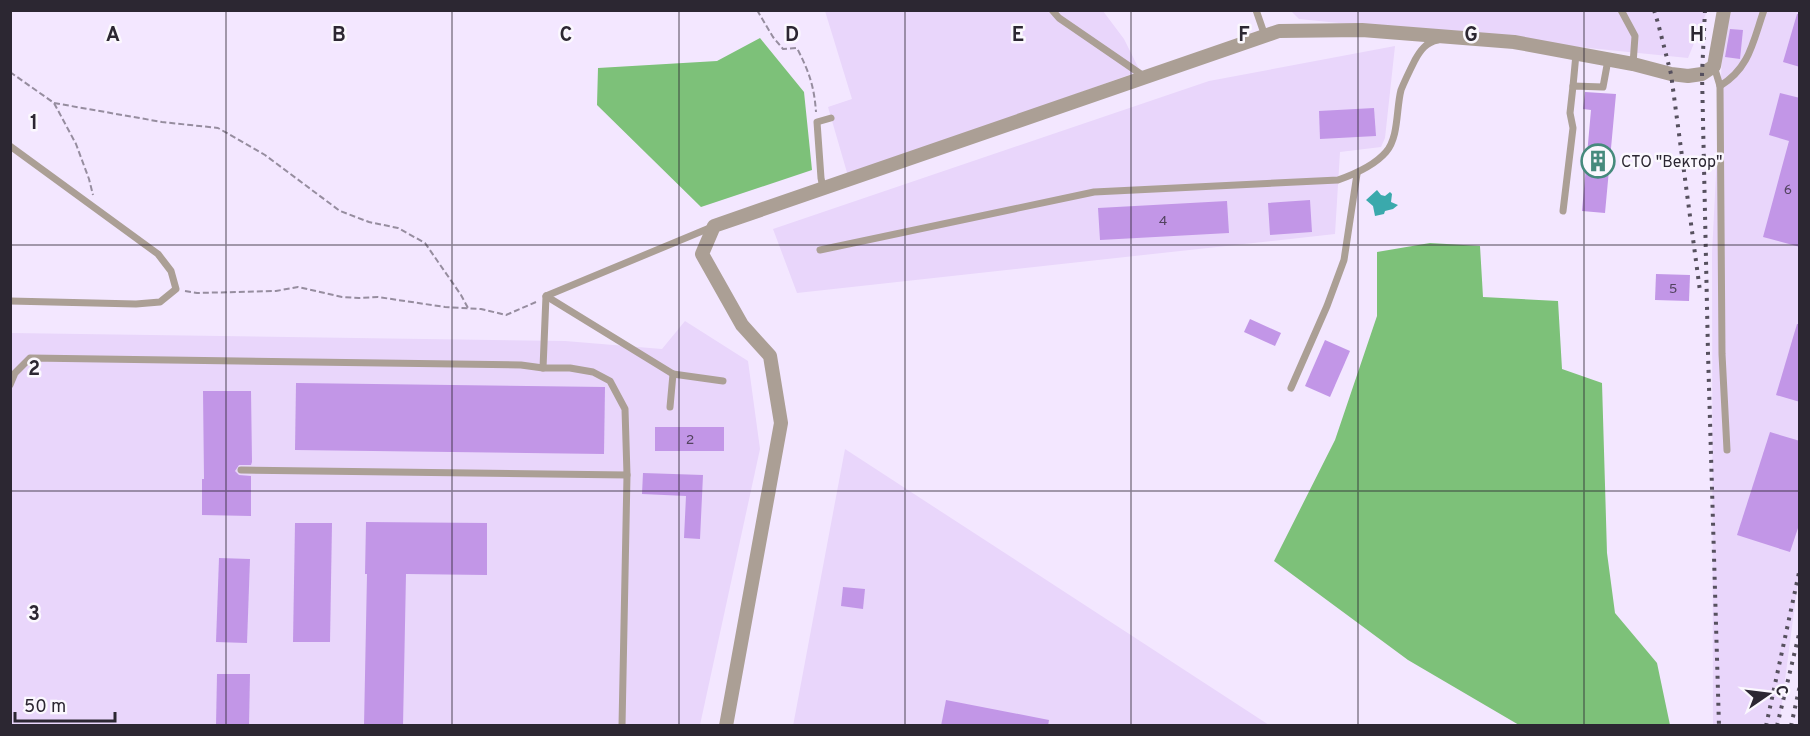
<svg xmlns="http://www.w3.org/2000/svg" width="1810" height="736" viewBox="0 0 1810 736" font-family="Overpass,sans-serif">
  <rect width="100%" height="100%" fill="#f3e7ff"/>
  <g fill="#e9d6fb">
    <path d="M 825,11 L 1103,11 L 1124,39 L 1140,71 L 848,176 L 828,107 L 852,99 Z"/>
    <path d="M 1291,11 L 1707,11 L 1688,58 L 1299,19 Z"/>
    <path d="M 1729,11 L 1799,11 L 1799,574 L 1779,725 L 1713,726 L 1712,253 L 1722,57 Z"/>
    <path d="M 1395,46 L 1385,138 L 1381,147 L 1340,152 L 1335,234 L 797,293 L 773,229 L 1209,81 Z"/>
    <path d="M 685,321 L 748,361 L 760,449 L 700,725 L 11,726 L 11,333 L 565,341 L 662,349 Z"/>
    <path d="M 845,449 L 1269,725 L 793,726 Z"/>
  </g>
  <g fill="#7dc179">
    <path d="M 760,38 L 804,92 L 812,170 L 701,207 L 597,105 L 598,68 L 717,61 Z"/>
    <path d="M 1430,243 L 1480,246 L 1483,297 L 1558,301 L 1562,369 L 1602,383 L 1607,553 L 1615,613 L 1657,663 L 1670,725 L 1519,725 L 1408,660 L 1274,561 L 1335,440 L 1377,316 L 1377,252 Z"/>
  </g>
  <path fill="#3aa9ac" d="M 1377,190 L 1381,195 L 1385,196 L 1390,192 L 1392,194 L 1391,202 L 1398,205 L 1393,209 L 1385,211 L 1384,214 L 1375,216 L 1373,206 L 1366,200 Z"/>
  <g fill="#c296e7">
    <path d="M 1797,14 L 1800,14 L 1800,67 L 1783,62 Z"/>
    <path d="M 1730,29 L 1743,30 L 1740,59 L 1725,57 Z"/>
    <path d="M 1585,92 L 1616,94 L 1605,213 L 1582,211 L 1591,110 L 1583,109 Z"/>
    <path d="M 1780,93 L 1800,98 L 1800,247 L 1763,237 L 1789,141 L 1769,135 Z"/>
    <path d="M 1374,108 L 1376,136 L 1320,139 L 1319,111 Z"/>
    <path d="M 1310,200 L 1312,232 L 1270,235 L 1268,203 Z"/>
    <path d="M 1227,201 L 1229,233 L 1100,240 L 1098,208 Z"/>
    <path d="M 1656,274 L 1690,275 L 1689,301 L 1655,300 Z"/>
    <path d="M 1250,319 L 1281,333 L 1275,346 L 1244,332 Z"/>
    <path d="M 1797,324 L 1800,324 L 1800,402 L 1776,395 Z"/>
    <path d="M 1325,340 L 1350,351 L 1330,397 L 1305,386 Z"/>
    <path d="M 296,383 L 605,387 L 604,454 L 295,450 Z"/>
    <path d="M 203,391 L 251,391 L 252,462 L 251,465 L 239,465 L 235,471 L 239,475 L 251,476 L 251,516 L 202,515 L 202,479 L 204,479 Z"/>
    <rect x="655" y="427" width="69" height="24"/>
    <path d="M 1770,432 L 1800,441 L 1800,522 L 1790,552 L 1737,535 Z"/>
    <path d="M 643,473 L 703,475 L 700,539 L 684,538 L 686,496 L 642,494 Z"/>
    <path d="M 366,522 L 487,523 L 487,575 L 406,574 L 403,726 L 364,726 L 367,574 L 365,574 Z"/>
    <path d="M 295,523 L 332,523 L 330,642 L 293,642 Z"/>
    <path d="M 219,558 L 250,559 L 247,643 L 216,642 Z"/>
    <path d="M 843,587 L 865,589 L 863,609 L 841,606 Z"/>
    <path d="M 217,674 L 250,674 L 249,726 L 216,726 Z"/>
    <path d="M 946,700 L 1049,720 L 1048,726 L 941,726 Z"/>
  </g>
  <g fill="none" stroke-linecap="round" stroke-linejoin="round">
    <g stroke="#968d9f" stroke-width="2" stroke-dasharray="6 3" stroke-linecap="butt">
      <path d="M 757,10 L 773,37 L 783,49 L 797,48 C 809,72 814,85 816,112"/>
      <path d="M 10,72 L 54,103 L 76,144 L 89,179 L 93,195"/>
      <path d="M 54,103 L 162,122 L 218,128 L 265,155 L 340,211 L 369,222 L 398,228 L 425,243 L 461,295 L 468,308"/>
      <path d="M 185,291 L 197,293 L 276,291 L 298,287 L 342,297 L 359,298 L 378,297 L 445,307 L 481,309 L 506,315 L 536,302"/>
    </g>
    <g stroke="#ab9f95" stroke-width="7">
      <path d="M 1052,10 L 1059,18 L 1145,77"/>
      <path d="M 1256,10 L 1265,36"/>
      <path d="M 1621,10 L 1635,36 L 1633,64"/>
      <path d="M 1714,66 L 1720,86 L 1722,354 L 1727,450"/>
      <path d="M 1573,86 L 1576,54"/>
      <path d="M 1720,86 C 1750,68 1753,41 1764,10"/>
      <path d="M 10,146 L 158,254 L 171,271 L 176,289 L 160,302 L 136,304 L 10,301"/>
      <path d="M 823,188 L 821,178 L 817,122 L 831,118"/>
      <path d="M 1563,211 L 1573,128 L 1570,113 L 1573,86 L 1603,87 L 1608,60"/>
      <path d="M 820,250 L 1094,192 L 1338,180 C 1355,174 1374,166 1386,152 C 1399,137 1396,109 1401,90 C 1405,80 1410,70 1415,60 C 1420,51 1426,42 1438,40"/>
      <path d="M 546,296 L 673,374 L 723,381"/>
      <path d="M 10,385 L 15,373 L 30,358 L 521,365 L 543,368"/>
      <path d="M 1291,388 L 1327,306 L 1344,260 L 1357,174"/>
      <path d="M 670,407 L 673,374"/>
      <path d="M 241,470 L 627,475 L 625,409 L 610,381 L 593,372 L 570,368 L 543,368 L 546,296 L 712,227"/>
      <path d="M 622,726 L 627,475"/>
    </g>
    <path stroke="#ab9f95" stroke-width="14" d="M 726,726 L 781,423 L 770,356 L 742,325 L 702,254 L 714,226 L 1279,31 L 1362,30 L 1514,42 L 1633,64 L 1671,74 L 1688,76 L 1702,74 L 1714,66 L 1724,10"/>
    <g stroke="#56505e" stroke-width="4" stroke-dasharray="3 6" stroke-linecap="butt">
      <path d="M 1654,10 L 1658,23 L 1671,74 L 1700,291"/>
      <path d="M 1705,10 L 1702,74 L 1708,353 L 1719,726"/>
      <path d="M 1766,726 L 1800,568"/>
      <path d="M 1777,726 L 1800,630"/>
      <path d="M 1791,726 L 1800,685"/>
    </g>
  </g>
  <path fill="none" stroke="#2c2732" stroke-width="1.5" stroke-opacity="0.55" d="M 226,10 L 226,726M 452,10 L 452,726M 679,10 L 679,726M 905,10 L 905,726M 1131,10 L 1131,726M 1358,10 L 1358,726M 1584,10 L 1584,726M 10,245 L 1800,245M 10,491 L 1800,491"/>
  <defs>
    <symbol id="building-ring" viewBox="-11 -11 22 22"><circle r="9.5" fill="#fbf8fe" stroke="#468a7d" stroke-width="1.5"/><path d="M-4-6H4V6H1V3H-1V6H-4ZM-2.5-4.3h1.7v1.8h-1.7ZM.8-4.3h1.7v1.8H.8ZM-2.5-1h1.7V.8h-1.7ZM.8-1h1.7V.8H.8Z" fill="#468a7d"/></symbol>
  </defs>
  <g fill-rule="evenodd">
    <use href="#building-ring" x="1579" y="142" width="38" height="38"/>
  </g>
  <g text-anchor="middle" stroke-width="5" stroke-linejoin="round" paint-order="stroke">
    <g font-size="14" fill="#52435f">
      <text x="1788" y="194">6</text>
      <text x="1163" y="225">4</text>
      <text x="1673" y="293">5</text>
      <text x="690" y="444">2</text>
    </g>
    <g font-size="16" fill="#2c2732" stroke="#fbf8fe" text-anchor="start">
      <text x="1621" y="167">СТО "Вектор"</text>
    </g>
  </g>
  <g font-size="20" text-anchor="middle" font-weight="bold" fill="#2c2732" stroke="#fbf8fe" stroke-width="5" stroke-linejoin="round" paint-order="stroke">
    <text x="113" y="41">A</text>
    <text x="339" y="41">B</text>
    <text x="566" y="41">C</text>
    <text x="792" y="41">D</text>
    <text x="1018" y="41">E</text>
    <text x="1244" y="41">F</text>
    <text x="1471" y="41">G</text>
    <text x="1697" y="41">H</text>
    <text x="34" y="129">1</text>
    <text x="34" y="375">2</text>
    <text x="34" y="620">3</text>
  </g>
  <rect width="1810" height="736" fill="none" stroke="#2c2732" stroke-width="24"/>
  <g transform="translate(1768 694) rotate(76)" stroke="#fbf8fe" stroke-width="4.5" paint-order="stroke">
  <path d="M0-4.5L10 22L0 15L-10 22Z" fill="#2c2732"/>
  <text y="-9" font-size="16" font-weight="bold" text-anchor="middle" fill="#2c2732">С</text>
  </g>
  <path d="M15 712v9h100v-9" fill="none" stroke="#2c2732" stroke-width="3"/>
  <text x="24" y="712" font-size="18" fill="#2c2732" stroke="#fbf8fe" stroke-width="4.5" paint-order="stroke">50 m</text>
</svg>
